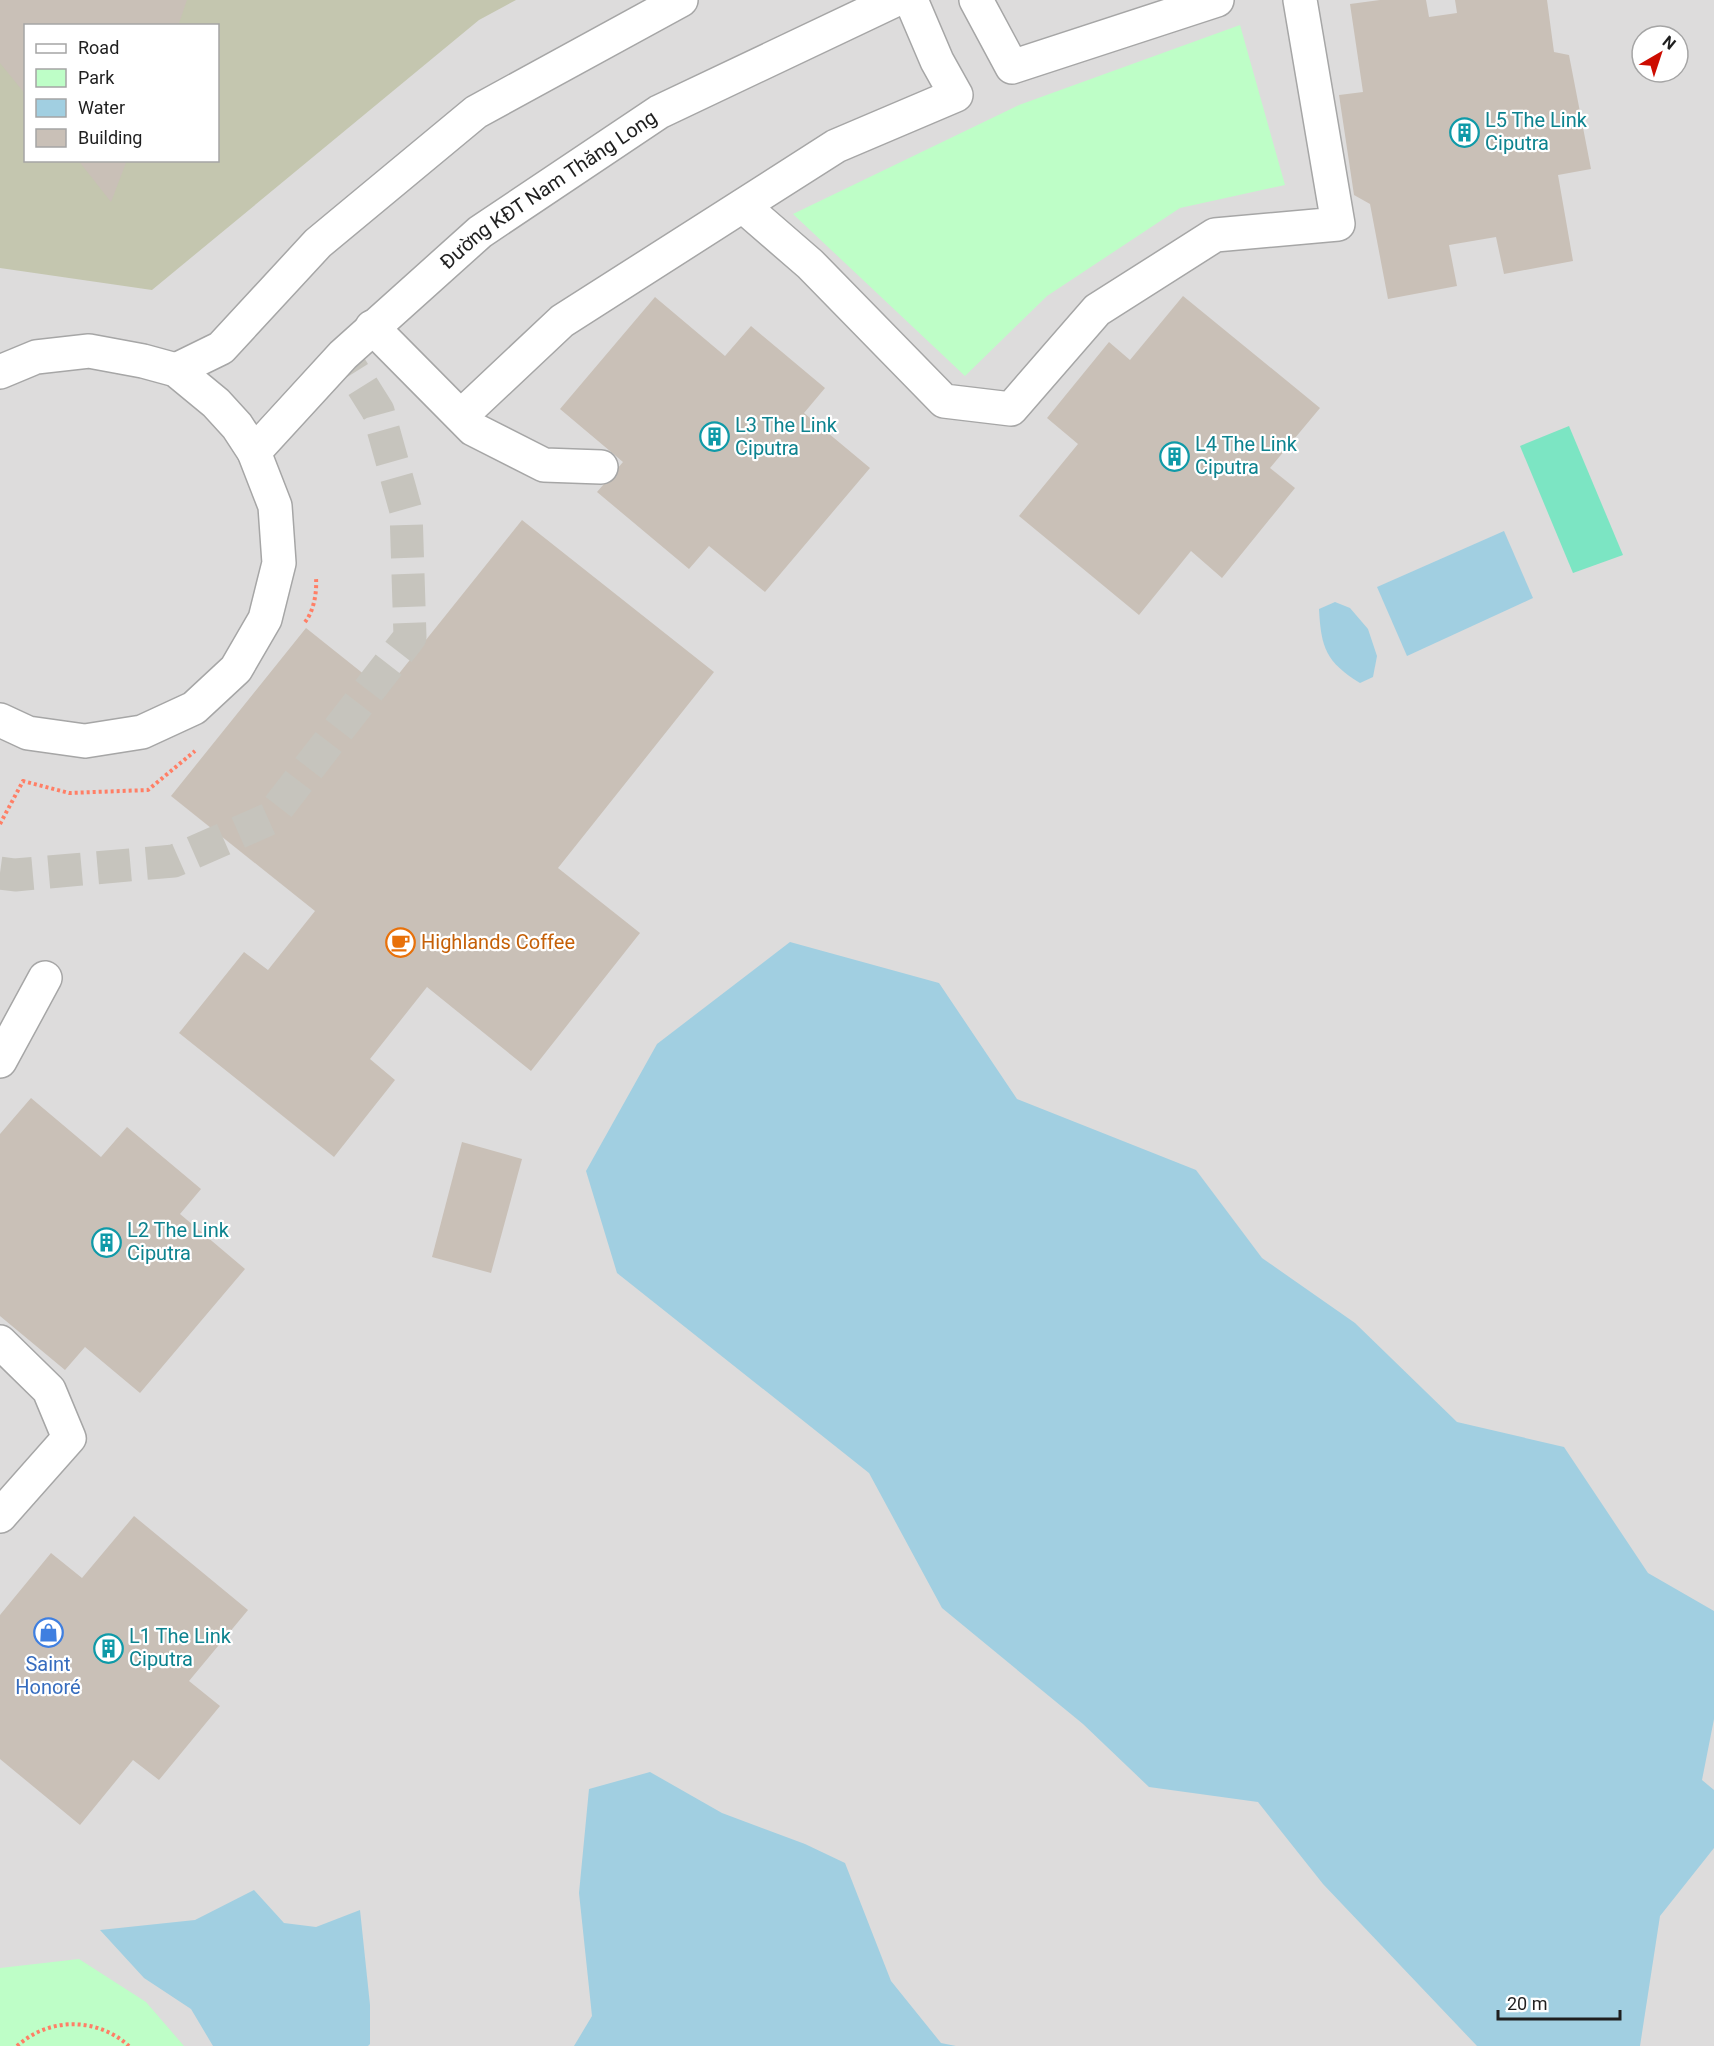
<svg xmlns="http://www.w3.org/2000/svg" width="1714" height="2046" viewBox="0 0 1714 2046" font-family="Roboto,sans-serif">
  <rect width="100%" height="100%" fill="#f0ede4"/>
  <path fill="#dddcdc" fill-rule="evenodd" d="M 0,0 L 1714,0 L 1714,2046 L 0,2046 ZM 26,26 L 218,26 L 218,160 L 26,160 ZM 1642,36 L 1678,36 L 1678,72 L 1642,72 Z"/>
  <path fill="#c4c6af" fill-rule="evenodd" d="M 0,0 L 516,0 L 479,20 L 152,290 L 0,268 ZM 26,26 L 218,26 L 218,160 L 26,160 Z"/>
  <g fill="#befec7">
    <path d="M 1240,25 L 1285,185 L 1180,208 L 1047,296 L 965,376 L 793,214 L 1019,105 Z"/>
    <path d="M 79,1959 L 146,2002 L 184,2046 L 0,2046 L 0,1968 Z"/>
  </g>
  <path fill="#7ce5c3" d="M 1569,426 L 1623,555 L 1573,573 L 1520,446 Z"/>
  <g fill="#a1cfe1">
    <path d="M 1504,531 L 1533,598 L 1407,656 L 1377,587 Z"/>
    <path d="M 1335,602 L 1350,608 L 1368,629 L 1377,656 L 1373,677 L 1360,683 C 1326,662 1321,648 1319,609 Z"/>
    <path d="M 790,942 L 939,983 L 1017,1099 L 1196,1170 L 1262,1258 L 1355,1323 L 1457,1422 L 1564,1447 L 1648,1573 L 1714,1611 L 1714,1719 L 1702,1780 L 1714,1790 L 1714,1848 L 1660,1916 L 1640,2046 L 1477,2046 L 1323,1884 L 1258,1802 L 1149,1787 L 1083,1724 L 942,1608 L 869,1473 L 617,1273 L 586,1171 L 657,1044 Z"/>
    <path d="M 650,1772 L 722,1813 L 805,1844 L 845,1863 L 891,1981 L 941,2043 L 956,2046 L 574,2046 L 592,2016 L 579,1893 L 589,1789 Z"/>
    <path d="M 254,1890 L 284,1923 L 316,1927 L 360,1910 L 370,2005 L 370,2044 L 368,2046 L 213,2046 L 191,2009 L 144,1978 L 100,1930 L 195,1920 Z"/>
  </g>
  <g fill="#c9c0b7">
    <path d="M 0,0 L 187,0 L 178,26 L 26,26 L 26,95 L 0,63 Z"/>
    <path d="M 1380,0 L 1426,0 L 1429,17 L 1457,13 L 1455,0 L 1547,0 L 1554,52 L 1569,55 L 1591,169 L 1558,175 L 1573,261 L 1504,274 L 1496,237 L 1449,245 L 1457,286 L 1388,299 L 1370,204 L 1354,195 L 1339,95 L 1363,92 L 1350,4 Z"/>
    <path d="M 78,160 L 127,160 L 111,202 Z"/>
    <path d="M 1183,296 L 1320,408 L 1270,468 L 1295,488 L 1222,578 L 1191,551 L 1139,615 L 1019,516 L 1078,444 L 1047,418 L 1109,342 L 1130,360 Z"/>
    <path d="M 655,297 L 725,356 L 751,326 L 825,388 L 804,413 L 870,468 L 765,592 L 709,546 L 689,569 L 597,492 L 623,462 L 560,409 Z"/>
    <path d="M 522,520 L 714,672 L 558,868 L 640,933 L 531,1071 L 427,987 L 370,1059 L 395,1080 L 334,1157 L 179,1033 L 244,952 L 268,970 L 315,911 L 171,796 L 306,628 L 385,691 Z"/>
    <path d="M 31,1098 L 101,1157 L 127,1127 L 201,1189 L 180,1214 L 245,1269 L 140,1393 L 85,1347 L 65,1370 L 0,1316 L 0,1134 Z"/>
    <path d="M 462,1142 L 522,1159 L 491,1273 L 432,1257 Z"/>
    <path d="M 134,1516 L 248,1610 L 189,1681 L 220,1706 L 159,1780 L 133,1760 L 80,1825 L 0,1759 L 0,1615 L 51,1553 L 82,1578 Z"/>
  </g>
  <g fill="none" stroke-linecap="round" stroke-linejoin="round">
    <path stroke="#c6c4bd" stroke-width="33" stroke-dasharray="33 16" stroke-linecap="butt" d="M 0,873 L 15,875 L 174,861 L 269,819 L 410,637 L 406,511 L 378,411 L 343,355"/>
    <defs>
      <g id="minor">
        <path d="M 976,0 L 1012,67 L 1217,0"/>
        <path d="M 743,206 L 810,264 L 944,401 L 1011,409 L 1097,310 L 1215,235 L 1338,224 L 1300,0"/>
        <path d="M 372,327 L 473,429 L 544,465 L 601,467"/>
        <path d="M 176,370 L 221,348 L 318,243 L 476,112 L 681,0"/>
        <path d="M 0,372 L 36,357 L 89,351 L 143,361 L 176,370 L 216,403 L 237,426 L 254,452 L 275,506 L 279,563 L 265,619 L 236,669 L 194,708 L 142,732 L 85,741 L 28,733 L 0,720"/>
        <path d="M 461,416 L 562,321 L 836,146 L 956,95 L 937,61 L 911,0"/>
        <path id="s1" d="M 254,452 L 343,355 L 480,232 L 659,112 L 895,0"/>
        <path d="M 0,1061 L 45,978"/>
        <path d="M 0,1342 L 49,1390 L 69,1438 L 0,1516"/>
      </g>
    </defs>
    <use href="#minor" stroke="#a6a6a6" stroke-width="36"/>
    <g stroke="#ff7f66" stroke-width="4" stroke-dasharray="3 3" stroke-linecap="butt">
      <path d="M 305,622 C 314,611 317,592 316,578"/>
      <path d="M 0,824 L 23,781 L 69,793 L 148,790 L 195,751"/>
      <path d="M 17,2046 C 49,2017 97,2017 129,2046"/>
    </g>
    <use href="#minor" stroke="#fff" stroke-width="33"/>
  </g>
  <defs>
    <symbol id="building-ring" viewBox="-11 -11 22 22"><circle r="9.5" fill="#fff" stroke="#0f9aa8" stroke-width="1.5"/><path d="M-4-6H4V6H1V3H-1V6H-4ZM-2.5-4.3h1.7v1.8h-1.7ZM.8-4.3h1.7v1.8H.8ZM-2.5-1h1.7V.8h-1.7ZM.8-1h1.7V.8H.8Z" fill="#0f9aa8"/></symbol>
    <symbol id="cafe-ring" viewBox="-11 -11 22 22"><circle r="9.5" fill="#fff" stroke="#e8710a" stroke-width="1.5"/><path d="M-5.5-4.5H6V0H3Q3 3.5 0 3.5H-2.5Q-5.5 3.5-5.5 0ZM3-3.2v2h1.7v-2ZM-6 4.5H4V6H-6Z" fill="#e8710a"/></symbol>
    <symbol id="shop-ring" viewBox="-11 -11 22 22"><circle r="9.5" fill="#fff" stroke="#3f7fe0" stroke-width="1.5"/><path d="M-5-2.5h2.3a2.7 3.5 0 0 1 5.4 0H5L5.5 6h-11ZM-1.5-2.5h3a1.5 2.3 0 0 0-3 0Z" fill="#3f7fe0"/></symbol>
  </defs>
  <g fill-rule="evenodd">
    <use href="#building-ring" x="1448" y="116" width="33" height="33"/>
    <use href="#building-ring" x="698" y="420" width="33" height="33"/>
    <use href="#building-ring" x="1158" y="440" width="33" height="33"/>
    <use href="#cafe-ring" x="384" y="926" width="33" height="33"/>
    <use href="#building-ring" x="90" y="1226" width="33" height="33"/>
    <use href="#shop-ring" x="32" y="1616" width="33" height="33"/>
    <use href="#building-ring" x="92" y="1632" width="33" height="33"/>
  </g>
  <g text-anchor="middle" stroke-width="4.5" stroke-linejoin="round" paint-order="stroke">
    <g font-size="20" fill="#0d838f" stroke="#fff" text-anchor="start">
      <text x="1485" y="127">L5 The Link<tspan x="1485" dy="23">Ciputra</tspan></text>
      <text x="735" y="432">L3 The Link<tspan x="735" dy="23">Ciputra</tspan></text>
      <text x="1195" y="451">L4 The Link<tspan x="1195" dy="23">Ciputra</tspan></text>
      <text x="127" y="1237">L2 The Link<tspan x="127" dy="23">Ciputra</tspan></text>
      <text x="129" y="1643">L1 The Link<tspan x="129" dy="23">Ciputra</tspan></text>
    </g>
    <g font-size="20" fill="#1f1f1f" stroke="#fff">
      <text dy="7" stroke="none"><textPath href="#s1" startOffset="396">Đường KĐT Nam Thăng Long</textPath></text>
    </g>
    <g font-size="20" fill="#c56008" stroke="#fff" text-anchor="start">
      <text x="421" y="949">Highlands Coffee</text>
    </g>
    <g font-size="20" fill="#366cbe" stroke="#fff">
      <text x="48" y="1671">Saint<tspan x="48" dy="23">Honoré</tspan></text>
    </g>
  </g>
  <rect x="24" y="24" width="195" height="138" fill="#ffffff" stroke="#a5a5a5" stroke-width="1.5"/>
  <rect x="36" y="44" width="30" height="9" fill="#ffffff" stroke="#a5a5a5" stroke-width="1.5"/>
  <text x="78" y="54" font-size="18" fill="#1f1f1f">Road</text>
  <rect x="36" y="69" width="30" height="18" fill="#befec7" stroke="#a5a5a5" stroke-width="1.5"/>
  <text x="78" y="84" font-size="18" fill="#1f1f1f">Park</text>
  <rect x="36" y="99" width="30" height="18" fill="#a1cfe1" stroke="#a5a5a5" stroke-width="1.5"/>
  <text x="78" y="114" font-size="18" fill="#1f1f1f">Water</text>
  <rect x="36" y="129" width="30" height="18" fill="#c9c0b7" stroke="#a5a5a5" stroke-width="1.5"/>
  <text x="78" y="144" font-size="18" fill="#1f1f1f">Building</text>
  <g transform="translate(1660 54) rotate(39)"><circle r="28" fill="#ffffff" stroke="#a5a5a5" stroke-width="1.5"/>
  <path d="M0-4.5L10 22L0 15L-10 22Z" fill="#cd0c00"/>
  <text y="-9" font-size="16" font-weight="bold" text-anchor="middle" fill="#1f1f1f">N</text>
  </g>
  <path d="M1498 2010v9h122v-9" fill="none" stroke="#1f1f1f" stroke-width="3"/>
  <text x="1507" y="2010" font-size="18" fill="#1f1f1f" stroke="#ffffff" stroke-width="4.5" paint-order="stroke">20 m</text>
</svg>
